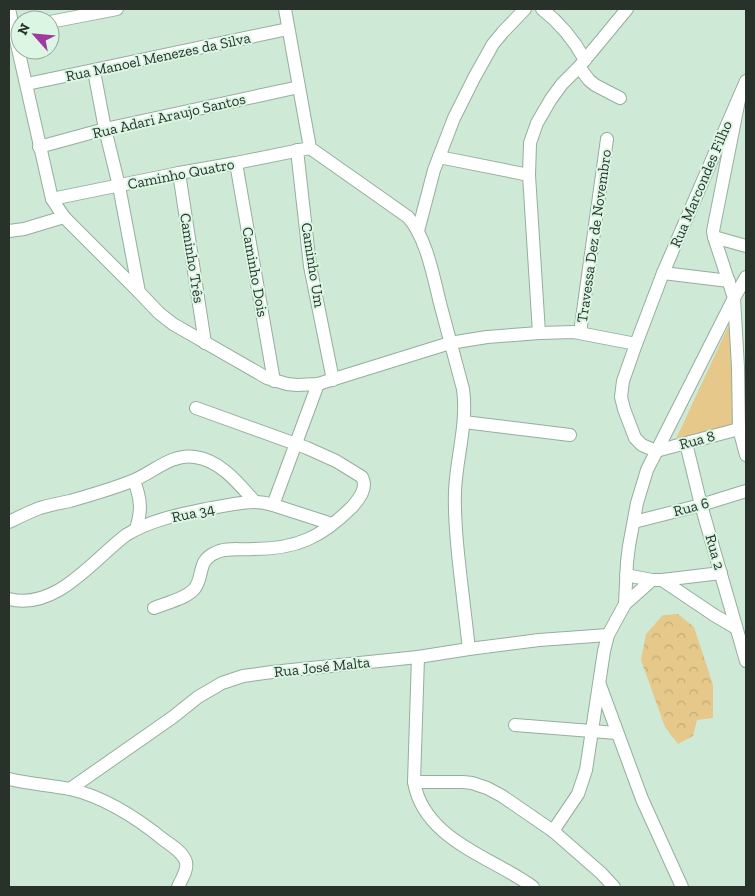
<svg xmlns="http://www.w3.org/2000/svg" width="755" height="896" viewBox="0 0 755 896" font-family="'Zilla Slab',serif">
  <defs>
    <pattern id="forest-crowns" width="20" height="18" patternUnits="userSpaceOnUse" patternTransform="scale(1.25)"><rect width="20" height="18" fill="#e5c88a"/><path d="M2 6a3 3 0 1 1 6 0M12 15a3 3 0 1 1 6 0" fill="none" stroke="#c4ac77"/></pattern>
  </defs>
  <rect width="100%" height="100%" fill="#cfe9d7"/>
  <path fill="url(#forest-crowns)" d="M 678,614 L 694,627 L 713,685 L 713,718 L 697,720 L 693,736 L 678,744 L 665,727 L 641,660 L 646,634 L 663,615 Z"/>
  <path fill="#e5c88a" d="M 729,325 L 734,424 L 675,441 Z"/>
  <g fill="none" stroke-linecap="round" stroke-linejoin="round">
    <defs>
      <g id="minor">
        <path d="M 9,9 L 52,199 L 64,217 L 139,292 L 159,313 L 173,324 L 267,378 L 287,384 L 297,385 L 318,384 L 450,343 L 487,337 L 539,333 L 574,332 L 636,344"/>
        <path d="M 285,9 L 310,148 L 408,217 C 427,238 434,280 441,307 C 448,334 456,362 463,389 C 468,424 456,458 455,492 C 454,519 457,546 460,572 C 463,598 466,623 469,649"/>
        <path d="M 542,9 C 560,23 574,40 585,60"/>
        <path d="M 50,22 L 117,9"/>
        <path d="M 579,67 L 589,80 L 595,85 L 620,98"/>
        <path d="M 94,71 L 105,129 L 119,186 L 139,292"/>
        <path d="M 27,84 L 288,29"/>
        <path d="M 39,147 L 105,129 L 299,87"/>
        <path d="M 297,150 L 310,266 L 333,380"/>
        <path d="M 439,157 L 529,175"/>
        <path d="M 236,163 L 274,381"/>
        <path d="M 179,173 L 205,343"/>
        <path d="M 52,199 L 179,173 L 236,163 L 310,148"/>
        <path d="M 9,231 L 24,229 L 64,217"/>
        <path d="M 418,231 L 434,170 L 454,118 L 474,78 L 493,44 L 503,32 L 525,9"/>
        <path d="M 714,237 L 746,246"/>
        <path d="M 663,273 L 729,281"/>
        <path d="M 746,277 L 734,298 L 738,367 L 739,429 L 746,455"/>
        <path d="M 539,333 L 529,175 L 530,143 L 537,123 L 551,99 L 562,84 L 579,67 L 627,9"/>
        <path d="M 580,333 L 607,139"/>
        <path d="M 464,422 L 570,435"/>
        <path d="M 686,443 L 701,505 L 746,661"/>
        <path d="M 656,451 L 642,445 L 635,438 L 624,409 L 621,397 L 623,381 L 636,344 L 663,273 L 746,81"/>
        <path d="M 656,451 L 739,429"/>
        <path d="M 134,481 C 141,499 142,510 136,529"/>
        <path d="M 273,505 L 332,524"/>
        <path d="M 9,522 C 19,517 29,512 40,508 C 50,505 60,503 70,501 C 91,495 112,489 132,481 C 153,473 171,453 195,457 C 220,460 239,484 255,502"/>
        <path d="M 634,522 L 701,505 L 746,491"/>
        <path d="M 626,575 L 652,580 L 662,580 L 721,573"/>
        <path d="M 662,580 L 714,615 L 736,628"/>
        <path d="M 9,599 C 56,611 93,560 126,535 C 152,519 182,514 211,508 C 225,506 240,502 254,502 C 260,502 267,503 273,505 L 318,384"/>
        <path d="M 625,604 L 652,580"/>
        <path d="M 154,608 C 166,603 188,598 195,588 C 204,576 197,561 215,553 C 225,547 241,550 253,549 C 296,549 321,538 352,507 C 359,499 368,488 362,477 L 336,461 L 307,448 L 196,408"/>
        <path d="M 418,657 L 414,782 C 424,840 492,857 533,887"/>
        <path d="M 600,685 L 642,799 L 682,887"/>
        <path d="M 515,725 L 617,733"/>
        <path d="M 9,779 C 29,784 50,785 70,789 C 104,797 137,818 164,840 C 172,846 183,852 186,862 C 188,870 181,880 178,887"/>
        <path d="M 414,782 L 463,782 L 472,783 L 487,788 L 502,796 L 553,831 L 601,873 L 614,887"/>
        <path d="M 70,789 L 173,717 L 198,697 L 222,683 L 243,676 L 272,672 L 418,657 L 469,649 L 539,640 L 608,635"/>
        <path d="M 553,831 L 578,794 L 586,770 L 604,651 L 608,635 L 625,604 L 627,562 L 629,546 L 637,503 L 647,470 L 734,298 L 714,237 L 713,231 L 740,95"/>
      </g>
    </defs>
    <use href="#minor" stroke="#95ae9d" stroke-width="14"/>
    <use href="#minor" stroke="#fff" stroke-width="12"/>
  </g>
  <g text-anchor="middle" stroke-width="4" stroke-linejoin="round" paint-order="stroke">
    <g font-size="15" fill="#28322b" stroke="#dcf6e4">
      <text transform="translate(158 57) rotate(-12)" y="5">Rua Manoel Menezes da Silva</text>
      <text transform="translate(169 116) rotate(-13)" y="5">Rua Adari Araujo Santos</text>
      <text transform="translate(181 174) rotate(-11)" y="5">Caminho Quatro</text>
      <text transform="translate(701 184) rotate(-67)" y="5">Rua Marcondes Filho</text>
      <text transform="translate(594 236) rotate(-82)" y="5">Travessa Dez de Novembro</text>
      <text transform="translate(192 258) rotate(81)" y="5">Caminho Três</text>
      <text transform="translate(313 265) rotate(81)" y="5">Caminho Um</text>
      <text transform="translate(255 272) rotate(80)" y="5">Caminho Dois</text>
      <text transform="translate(697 440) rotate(-15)" y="5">Rua 8</text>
      <text transform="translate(691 507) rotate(-15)" y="5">Rua 6</text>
      <text transform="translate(193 513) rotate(-12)" y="5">Rua 34</text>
      <text transform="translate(715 552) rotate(74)" y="5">Rua 2</text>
      <text transform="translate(322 667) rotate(-6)" y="5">Rua José Malta</text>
    </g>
  </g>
  <rect width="755" height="896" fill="none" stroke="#28322b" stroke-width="20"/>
  <g transform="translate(35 35) rotate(297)"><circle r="24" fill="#dcf6e4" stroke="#94a89a"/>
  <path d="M0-4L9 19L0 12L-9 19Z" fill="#a03a9e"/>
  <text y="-8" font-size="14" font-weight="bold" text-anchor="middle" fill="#28322b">N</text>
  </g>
</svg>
